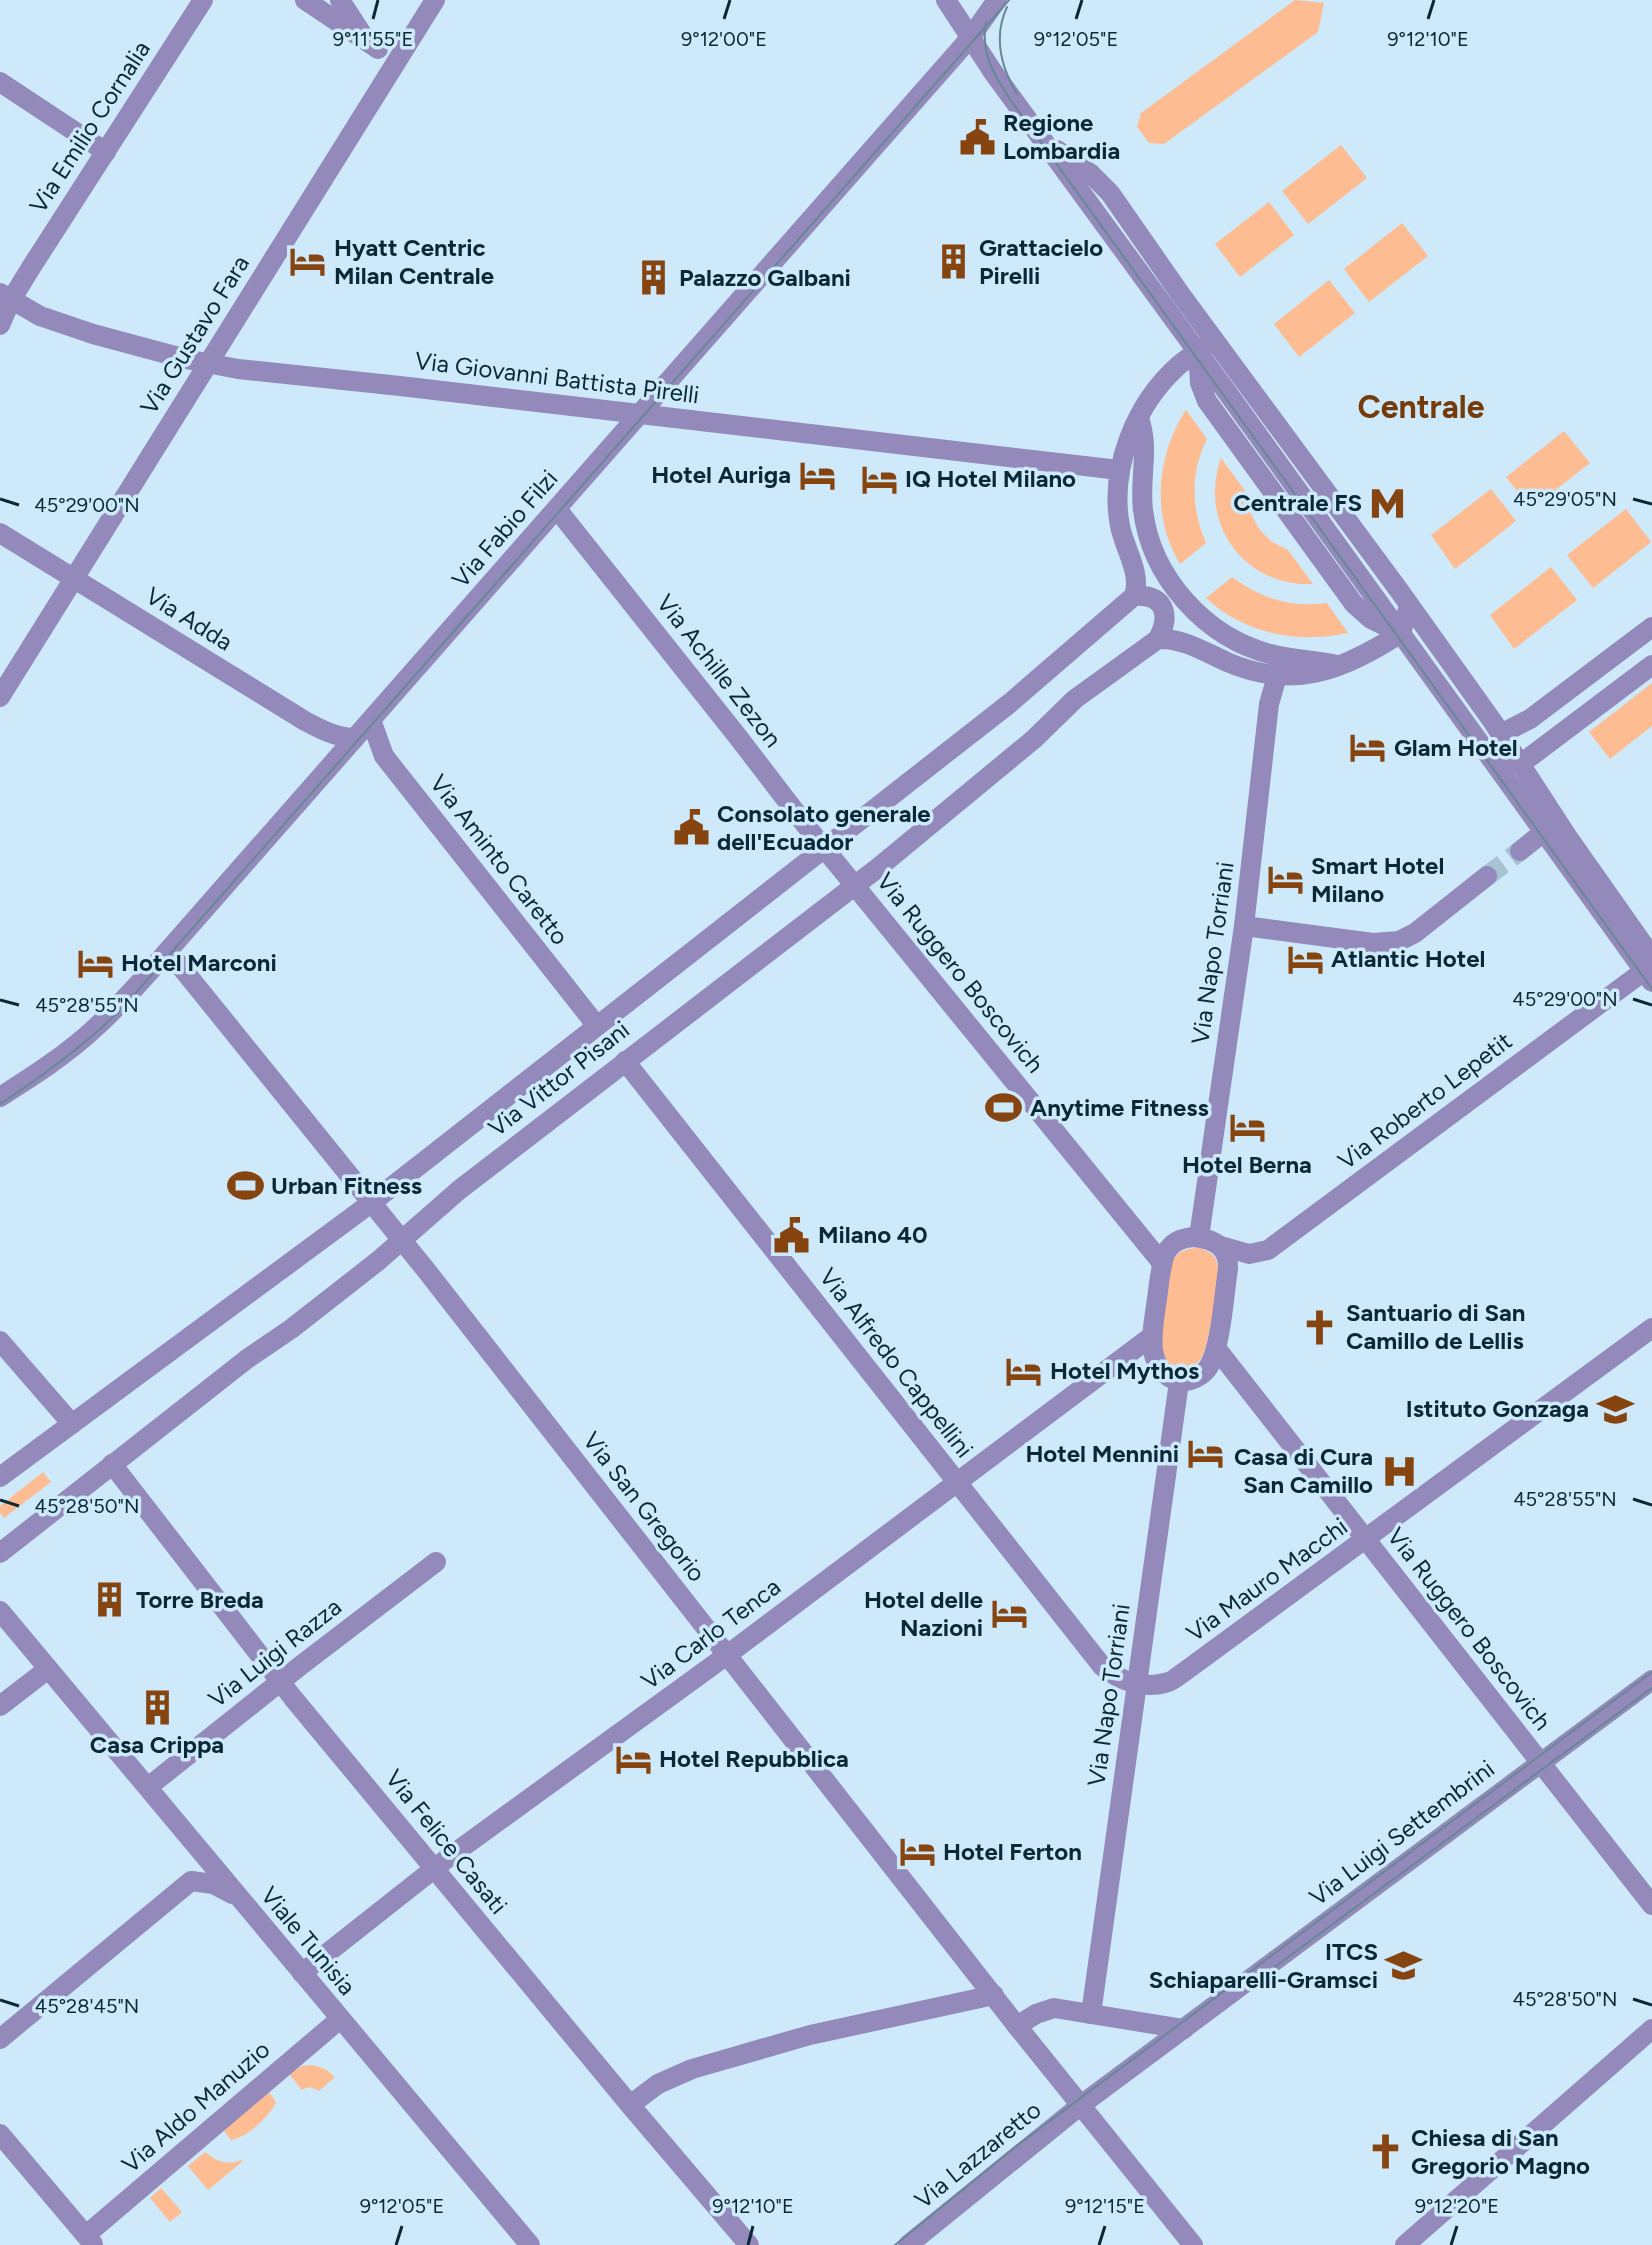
<svg xmlns="http://www.w3.org/2000/svg" width="1652" height="2245" viewBox="0 0 1652 2245" font-family="Figtree,sans-serif">
  <rect width="100%" height="100%" fill="#ceeafa"/>
  <g fill="#febc92">
    <path d="M 1295,0 L 1324,3 L 1318,32 L 1164,144 L 1149,143 L 1137,127 L 1141,113 Z"/>
    <path d="M 1341,145 L 1367,178 L 1308,224 L 1282,191 Z"/>
    <path d="M 1269,202 L 1294,235 L 1240,277 L 1215,244 Z"/>
    <path d="M 1402,223 L 1428,256 L 1369,302 L 1344,269 Z"/>
    <path d="M 1329,280 L 1355,313 L 1299,357 L 1274,324 Z"/>
    <path d="M 1186,410 L 1207,439 C 1190,473 1191,508 1206,543 L 1180,564 C 1151,516 1156,456 1186,410 Z"/>
    <path d="M 1564,431 L 1590,463 L 1531,509 L 1506,477 Z"/>
    <path d="M 1221,458 L 1246,492 L 1248,508 L 1259,529 L 1272,542 L 1288,550 L 1313,584 C 1243,587 1198,522 1221,458 Z"/>
    <path d="M 1491,489 L 1516,521 L 1455,569 L 1431,535 Z"/>
    <path d="M 1626,509 L 1651,542 L 1593,588 L 1567,555 Z"/>
    <path d="M 1551,567 L 1577,600 L 1514,649 L 1490,615 Z"/>
    <path d="M 1232,577 C 1261,598 1290,608 1327,603 L 1348,633 C 1297,644 1245,634 1206,598 Z"/>
    <path d="M 1652,683 L 1652,726 L 1610,759 L 1589,732 Z"/>
    <path d="M 1199,1248 C 1205,1250 1211,1252 1215,1258 C 1225,1273 1210,1327 1206,1346 C 1204,1352 1203,1357 1198,1362 C 1185,1374 1162,1366 1159,1348 C 1157,1335 1169,1264 1176,1256 C 1182,1249 1191,1248 1199,1248 Z"/>
    <path d="M 43,1472 L 51,1482 L 4,1518 L 0,1513 L 0,1506 Z"/>
    <path d="M 313,2065 L 325,2069 L 335,2077 L 319,2091 C 312,2087 308,2086 302,2090 L 289,2074 L 302,2066 Z"/>
    <path d="M 268,2091 L 276,2102 C 270,2116 245,2139 231,2140 L 224,2131 L 228,2125 Z"/>
    <path d="M 205,2152 C 216,2161 227,2166 241,2160 L 243,2161 L 208,2190 L 188,2166 Z"/>
    <path d="M 161,2188 L 182,2212 L 170,2222 L 150,2198 Z"/>
  </g>
  <g fill="none" stroke-linecap="round" stroke-linejoin="round">
    <path stroke="#a7c3d3" stroke-width="20" stroke-dasharray="20 10" stroke-linecap="butt" d="M 1487,876 L 1520,851"/>
    <g stroke="#938abb" stroke-width="20">
      <path d="M 305,0 L 378,49"/>
      <path d="M 340,0 L 362,34"/>
      <path d="M 946,0 L 993,72 L 1224,388 L 1652,982"/>
      <path d="M 0,82 L 106,152"/>
      <path d="M 1057,150 L 1091,174 L 1110,193 L 1181,295 L 1398,589 L 1493,722 L 1567,836 L 1652,957"/>
      <path d="M 0,293 L 40,316 L 93,334 L 186,359 L 238,369 L 400,386 L 1119,470"/>
      <path d="M 0,325 L 11,300 L 32,266 L 203,0"/>
      <path d="M 1198,352 L 1200,383 L 1207,401 L 1354,604 L 1371,619 L 1400,633"/>
      <path d="M 1139,418 C 1150,449 1139,478 1143,510 C 1151,577 1205,637 1270,654 C 1292,660 1315,660 1337,665"/>
      <path d="M 557,509 L 738,737 L 807,827 L 1162,1263"/>
      <path d="M 0,533 L 305,721 C 320,729 337,738 355,738"/>
      <path d="M 1134,596 C 1165,594 1171,615 1158,639"/>
      <path d="M 0,697 L 435,0"/>
      <path d="M 371,720 L 384,756 L 597,1026"/>
      <path d="M 1501,734 L 1530,719 L 1652,627"/>
      <path d="M 1509,764 L 1521,763 L 1530,757 L 1652,665"/>
      <path d="M 1520,851 L 1545,831"/>
      <path d="M 1244,926 L 1373,943 L 1399,941 L 1415,933 L 1487,876"/>
      <path d="M 168,951 L 426,1270 L 1017,2026 L 1193,2245"/>
      <path d="M 625,1061 L 1102,1666 C 1119,1681 1145,1690 1168,1682 C 1173,1681 1179,1675 1184,1672 L 1652,1328"/>
      <path d="M 0,1097 C 33,1076 66,1055 95,1028 C 115,1010 133,990 151,970 L 970,38 L 997,0"/>
      <path d="M 1194,1237 C 1214,1239 1229,1247 1228,1269 C 1224,1293 1221,1351 1207,1369 C 1200,1378 1190,1381 1179,1382 C 1142,1369 1153,1329 1157,1299 C 1159,1284 1160,1269 1165,1254 C 1172,1242 1180,1238 1194,1237 Z"/>
      <path d="M 1199,1237 L 1244,926 L 1269,704 L 1277,676"/>
      <path d="M 1221,1246 L 1249,1254 L 1268,1250 L 1652,965"/>
      <path d="M 0,1341 L 72,1424"/>
      <path d="M 1216,1348 L 1652,1905"/>
      <path d="M 112,1464 L 293,1698 L 630,2105 L 749,2245"/>
      <path d="M 0,1477 L 371,1203 L 1010,703 L 1134,596 C 1142,573 1124,548 1120,526 C 1109,468 1136,403 1179,365 C 1190,356 1202,348 1215,341"/>
      <path d="M 0,1553 L 247,1359 L 291,1329 L 378,1261 L 459,1190 L 879,867 L 1034,739 L 1075,699 L 1158,639 C 1183,638 1205,652 1227,662 C 1294,691 1343,670 1401,633 L 1409,606"/>
      <path d="M 0,1611 L 530,2245"/>
      <path d="M 0,1706 L 48,1669"/>
      <path d="M 148,1787 L 300,1666 L 436,1562"/>
      <path d="M 302,1973 L 449,1857 L 727,1655 L 1152,1336"/>
      <path d="M 1091,2014 L 1179,1382"/>
      <path d="M 1017,2026 L 1036,2014 L 1054,2008 L 1184,2029"/>
      <path d="M 0,2039 L 191,1881 L 213,1884 L 232,1894"/>
      <path d="M 630,2105 L 658,2084 L 692,2069 L 810,2035 L 994,1995"/>
      <path d="M 0,2134 L 93,2244"/>
      <path d="M 86,2235 L 340,2019"/>
      <path d="M 908,2245 L 1081,2105 L 1652,1680"/>
      <path d="M 1405,2245 L 1652,2029"/>
    </g>
    <g stroke="#688796" stroke-width="2">
      <path d="M 1007,7 C 993,37 1001,67 1017,94"/>
      <path d="M 986,22 C 980,54 995,77 1012,102 L 1652,989"/>
      <path d="M 0,1104 C 46,1074 88,1043 126,1004 L 1009,0"/>
      <path d="M 1260,1978 L 1652,1688"/>
      <path d="M 895,2245 L 1019,2144 L 1652,1672"/>
    </g>
  </g>
  <path fill="none" stroke="#092938" stroke-width="3" d="M 373,19 L 378,0M 724,19 L 730,0M 1076,19 L 1082,0M 1428,19 L 1434,0M 0,499 L 19,505M 1633,499 L 1652,504M 1633,999 L 1652,1005M 0,1000 L 19,1005M 1633,1499 L 1652,1505M 0,1500 L 19,1506M 1633,1999 L 1652,2005M 0,2000 L 19,2006M 396,2245 L 402,2226M 748,2245 L 753,2226M 1099,2245 L 1105,2226M 1451,2245 L 1457,2226"/>
  <defs>
    <symbol id="civic-bare" viewBox="-9 -9 18 18"><path d="M-.6-6.5H3V-4.5H.6V-3L4-1V1h2V6H-6V1h2V-1L-.6-3ZM-1.2 2.5V6h2.4V2.5Z" fill="#854410" stroke="#ceeafa" stroke-width="2.5" paint-order="stroke"/></symbol>
    <symbol id="hotel-bare" viewBox="-9 -9 18 18"><path d="M-6-4.5h1.5V1H6V5H4.5V3h-9V5H-6ZM-4 0a1.8 1.8 0 1 1 3.6 0ZM.5 0V-2.5h3Q6-2.5 6 0Z" fill="#854410" stroke="#ceeafa" stroke-width="2.5" paint-order="stroke"/></symbol>
    <symbol id="building-bare" viewBox="-9 -9 18 18"><path d="M-4-6H4V6H1V3H-1V6H-4ZM-2.5-4.3h1.7v1.8h-1.7ZM.8-4.3h1.7v1.8H.8ZM-2.5-1h1.7V.8h-1.7ZM.8-1h1.7V.8H.8Z" fill="#854410" stroke="#ceeafa" stroke-width="2.5" paint-order="stroke"/></symbol>
    <symbol id="metro-bare" viewBox="-9 -9 18 18"><path d="M-5.5 5V-5H-3L0 0L3-5H5.5V5H3V-.5L0 4L-3-.5V5Z" fill="#854410" stroke="#ceeafa" stroke-width="2.5" paint-order="stroke"/></symbol>
    <symbol id="stadium-bare" viewBox="-9 -9 18 18"><path d="M0-5a6.5 5 0 1 0 0 10a6.5 5 0 1 0 0-10ZM-3.5-1.8h7v3.6h-7Z" fill="#854410" stroke="#ceeafa" stroke-width="2.5" paint-order="stroke"/></symbol>
    <symbol id="church-bare" viewBox="-9 -9 18 18"><path d="M-1.2-6h2.4v3.5h3.3v2.4h-3.3V6h-2.4V-.1h-3.3v-2.4h3.3Z" fill="#854410" stroke="#ceeafa" stroke-width="2.5" paint-order="stroke"/></symbol>
    <symbol id="school-bare" viewBox="-9 -9 18 18"><path d="M0-5L7-2L0 1L-7-2ZM-4 1L0 2.5L4 1V4Q0 6-4 4Z" fill="#854410" stroke="#ceeafa" stroke-width="2.5" paint-order="stroke"/></symbol>
    <symbol id="hospital-bare" viewBox="-9 -9 18 18"><path d="M-5-5h3v3.5h4V-5h3V5h-3V1.5h-4V5h-3Z" fill="#854410" stroke="#ceeafa" stroke-width="2.5" paint-order="stroke"/></symbol>
  </defs>
  <g fill-rule="evenodd">
    <use href="#civic-bare" x="952" y="112" width="51" height="51"/>
    <use href="#hotel-bare" x="282" y="236" width="51" height="51"/>
    <use href="#building-bare" x="928" y="236" width="51" height="51"/>
    <use href="#building-bare" x="628" y="252" width="51" height="51"/>
    <use href="#hotel-bare" x="792" y="450" width="51" height="51"/>
    <use href="#hotel-bare" x="854" y="454" width="51" height="51"/>
    <use href="#metro-bare" x="1362" y="478" width="51" height="51"/>
    <use href="#hotel-bare" x="1342" y="722" width="51" height="51"/>
    <use href="#civic-bare" x="666" y="802" width="51" height="51"/>
    <use href="#hotel-bare" x="1260" y="854" width="51" height="51"/>
    <use href="#hotel-bare" x="1280" y="934" width="51" height="51"/>
    <use href="#hotel-bare" x="70" y="938" width="51" height="51"/>
    <use href="#stadium-bare" x="978" y="1082" width="51" height="51"/>
    <use href="#hotel-bare" x="1222" y="1102" width="51" height="51"/>
    <use href="#stadium-bare" x="220" y="1160" width="51" height="51"/>
    <use href="#civic-bare" x="766" y="1210" width="51" height="51"/>
    <use href="#church-bare" x="1294" y="1302" width="51" height="51"/>
    <use href="#hotel-bare" x="998" y="1346" width="51" height="51"/>
    <use href="#school-bare" x="1590" y="1384" width="51" height="51"/>
    <use href="#hotel-bare" x="1180" y="1428" width="51" height="51"/>
    <use href="#hospital-bare" x="1374" y="1446" width="51" height="51"/>
    <use href="#building-bare" x="84" y="1574" width="51" height="51"/>
    <use href="#hotel-bare" x="984" y="1588" width="51" height="51"/>
    <use href="#building-bare" x="132" y="1682" width="51" height="51"/>
    <use href="#hotel-bare" x="608" y="1734" width="51" height="51"/>
    <use href="#hotel-bare" x="892" y="1826" width="51" height="51"/>
    <use href="#school-bare" x="1378" y="1940" width="51" height="51"/>
    <use href="#church-bare" x="1360" y="2126" width="51" height="51"/>
  </g>
  <g text-anchor="middle" stroke-width="7" stroke-linejoin="round" paint-order="stroke">
    <g font-size="24" font-weight="bold" fill="#092938" stroke="#ceeafa" text-anchor="start">
      <text x="1003" y="131">Regione<tspan x="1003" dy="28">Lombardia</tspan></text>
      <text x="334" y="256">Hyatt Centric<tspan x="334" dy="28">Milan Centrale</tspan></text>
      <text x="979" y="256">Grattacielo<tspan x="979" dy="28">Pirelli</tspan></text>
      <text x="679" y="286">Palazzo Galbani</text>
      <text x="791" y="483" text-anchor="end">Hotel Auriga</text>
      <text x="905" y="487">IQ Hotel Milano</text>
      <text x="1362" y="511" text-anchor="end">Centrale FS</text>
      <text x="1394" y="756">Glam Hotel</text>
      <text x="717" y="822">Consolato generale<tspan x="717" dy="28">dell'Ecuador</tspan></text>
      <text x="1311" y="874">Smart Hotel<tspan x="1311" dy="28">Milano</tspan></text>
      <text x="1331" y="967">Atlantic Hotel</text>
      <text x="121" y="971">Hotel Marconi</text>
      <text x="1030" y="1116">Anytime Fitness</text>
      <text x="1247" y="1173" text-anchor="middle">Hotel Berna</text>
      <text x="271" y="1194">Urban Fitness</text>
      <text x="818" y="1243">Milano 40</text>
      <text x="1346" y="1321">Santuario di San<tspan x="1346" dy="28">Camillo de Lellis</tspan></text>
      <text x="1050" y="1379">Hotel Mythos</text>
      <text x="1589" y="1417" text-anchor="end">Istituto Gonzaga</text>
      <text x="1179" y="1462" text-anchor="end">Hotel Mennini</text>
      <text x="1373" y="1465" text-anchor="end">Casa di Cura<tspan x="1373" dy="28">San Camillo</tspan></text>
      <text x="136" y="1608">Torre Breda</text>
      <text x="983" y="1608" text-anchor="end">Hotel delle<tspan x="983" dy="28">Nazioni</tspan></text>
      <text x="157" y="1753" text-anchor="middle">Casa Crippa</text>
      <text x="659" y="1767">Hotel Repubblica</text>
      <text x="943" y="1860">Hotel Ferton</text>
      <text x="1378" y="1960" text-anchor="end">ITCS<tspan x="1378" dy="28">Schiaparelli-Gramsci</tspan></text>
      <text x="1411" y="2146">Chiesa di San<tspan x="1411" dy="28">Gregorio Magno</tspan></text>
    </g>
    <g font-size="24" fill="#092938" stroke="#ceeafa">
      <text transform="translate(90 127) rotate(-57)" y="8">Via Emilio Cornalia</text>
      <text transform="translate(195 335) rotate(-58)" y="8">Via Gustavo Fara</text>
      <text transform="translate(557 378) rotate(7)" y="8">Via Giovanni Battista Pirelli</text>
      <text transform="translate(505 529) rotate(-49)" y="8">Via Fabio Filzi</text>
      <text transform="translate(189 619) rotate(32)" y="8">Via Adda</text>
      <text transform="translate(719 671) rotate(52)" y="8">Via Achille Zezon</text>
      <text transform="translate(499 860) rotate(52)" y="8">Via Aminto Caretto</text>
      <text transform="translate(1213 953) rotate(-82)" y="8">Via Napo Torriani</text>
      <text transform="translate(960 973) rotate(51)" y="8">Via Ruggero Boscovich</text>
      <text transform="translate(559 1079) rotate(-38)" y="8">Via Vittor Pisani</text>
      <text transform="translate(1425 1101) rotate(-37)" y="8">Via Roberto Lepetit</text>
      <text transform="translate(896 1363) rotate(52)" y="8">Via Alfredo Cappellini</text>
      <text transform="translate(644 1507) rotate(52)" y="8">Via San Gregorio</text>
      <text transform="translate(1267 1580) rotate(-36)" y="8">Via Mauro Macchi</text>
      <text transform="translate(1469 1629) rotate(52)" y="8">Via Ruggero Boscovich</text>
      <text transform="translate(711 1634) rotate(-37)" y="8">Via Carlo Tenca</text>
      <text transform="translate(275 1653) rotate(-38)" y="8">Via Luigi Razza</text>
      <text transform="translate(1109 1695) rotate(-82)" y="8">Via Napo Torriani</text>
      <text transform="translate(1402 1833) rotate(-37)" y="8">Via Luigi Settembrini</text>
      <text transform="translate(446 1842) rotate(51)" y="8">Via Felice Casati</text>
      <text transform="translate(308 1941) rotate(50)" y="8">Viale Tunisia</text>
      <text transform="translate(196 2107) rotate(-41)" y="8">Via Aldo Manuzio</text>
      <text transform="translate(978 2155) rotate(-39)" y="8">Via Lazzaretto</text>
    </g>
    <g font-size="32" font-weight="bold" fill="#763b0b" stroke="#ceeafa">
      <text x="1421" y="418">Centrale</text>
    </g>
  </g>
  <g font-size="20" text-anchor="middle" fill="#092938" stroke="#ceeafa" stroke-width="7" stroke-linejoin="round" paint-order="stroke">
    <text x="373" y="46">9°11'55"E</text>
    <text x="724" y="46">9°12'00"E</text>
    <text x="1076" y="46">9°12'05"E</text>
    <text x="1428" y="46">9°12'10"E</text>
    <text x="1565" y="506">45°29'05"N</text>
    <text x="87" y="512">45°29'00"N</text>
    <text x="1565" y="1006">45°29'00"N</text>
    <text x="87" y="1012">45°28'55"N</text>
    <text x="1565" y="1506">45°28'55"N</text>
    <text x="87" y="1513">45°28'50"N</text>
    <text x="1565" y="2006">45°28'50"N</text>
    <text x="87" y="2013">45°28'45"N</text>
    <text x="402" y="2213">9°12'05"E</text>
    <text x="753" y="2213">9°12'10"E</text>
    <text x="1105" y="2213">9°12'15"E</text>
    <text x="1457" y="2213">9°12'20"E</text>
  </g>
</svg>
